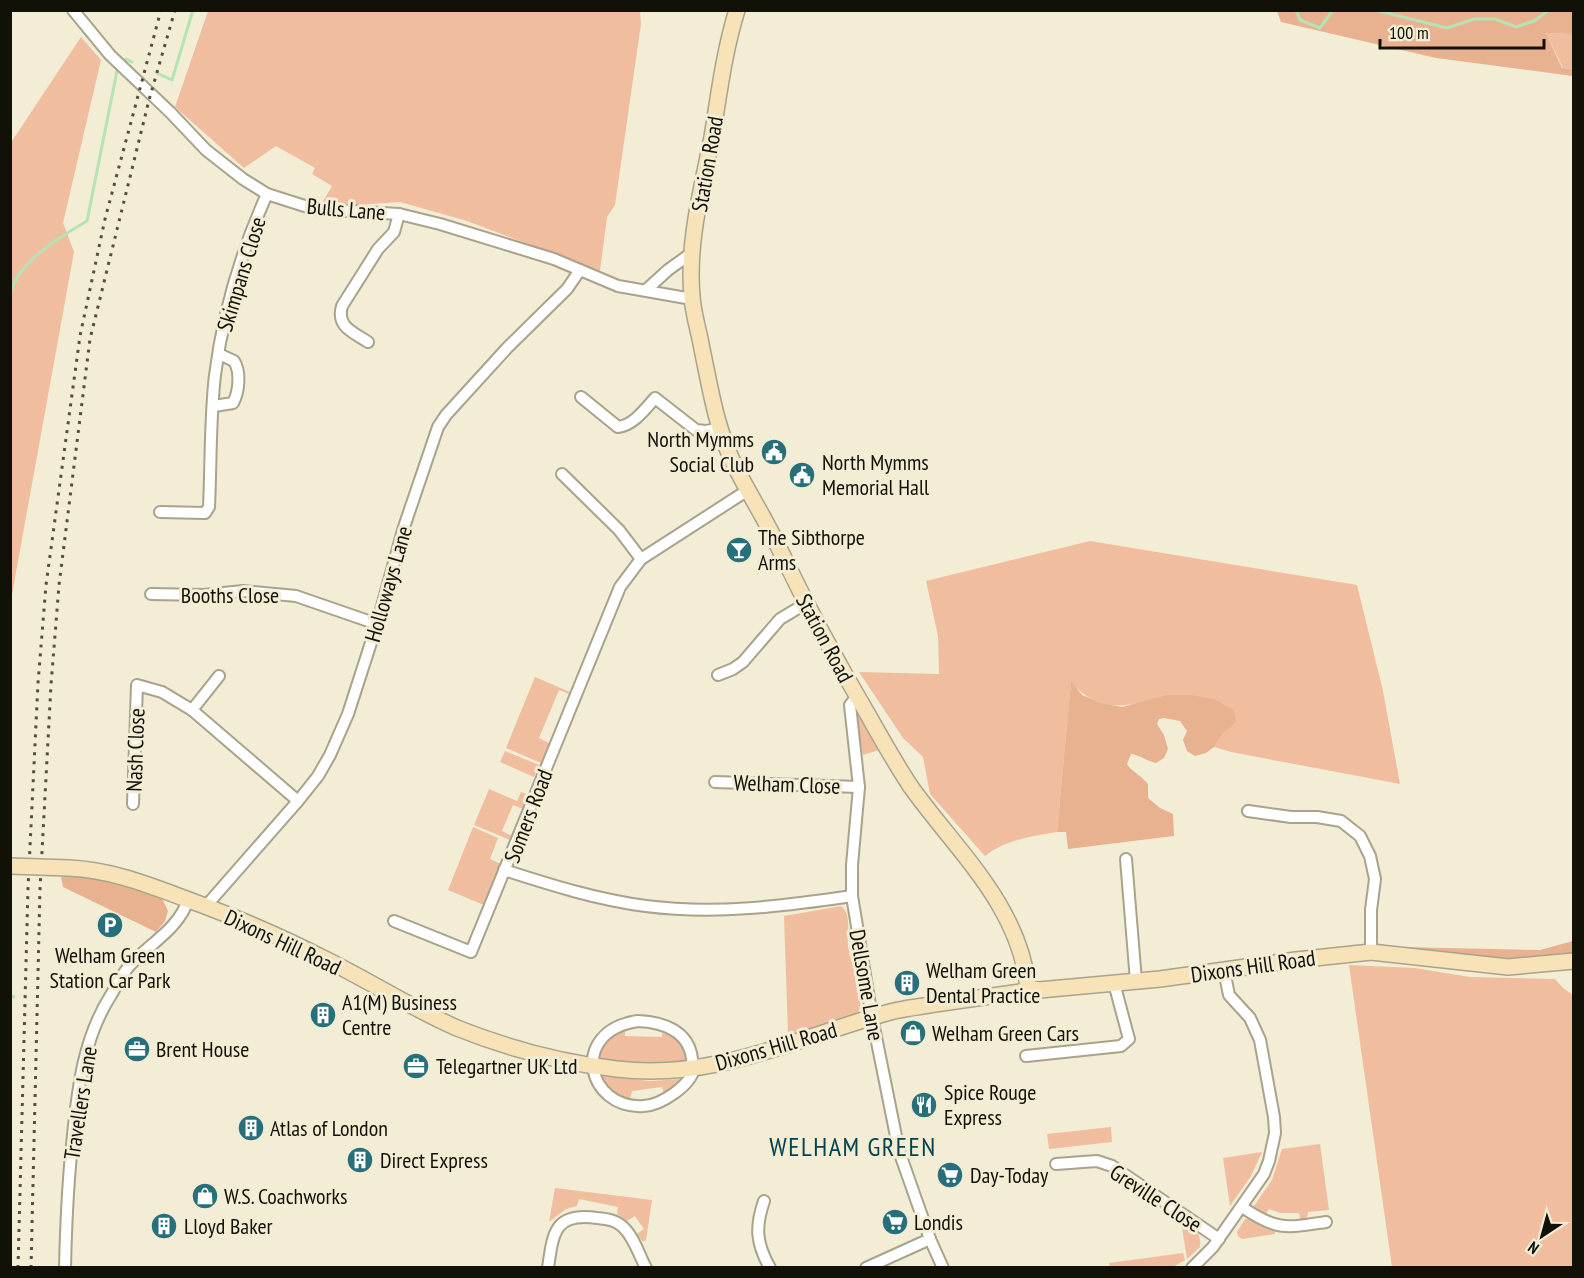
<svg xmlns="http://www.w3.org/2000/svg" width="1584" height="1278" viewBox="0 0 1584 1278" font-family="'PT Sans Narrow',sans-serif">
  <rect width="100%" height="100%" fill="#f2edd4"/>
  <g fill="#f0be9f">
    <path d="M 208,11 L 640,11 L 641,24 L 615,205 L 607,217 L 600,271 L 467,221 L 400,202 L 357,205 L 322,203 L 332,186 L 312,174 L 315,168 L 276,146 L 244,168 L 175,107 Z"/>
    <path d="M 1546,33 L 1573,34 L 1573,69 L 1563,68 Z"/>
    <path d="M 81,37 L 101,60 L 63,223 L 74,252 L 11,600 L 11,141 L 12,141 Z"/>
    <path d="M 1090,541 L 1357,585 L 1383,691 L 1400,784 L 1231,752 L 1214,747 L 1225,731 L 1166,695 C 1130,706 1100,716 1071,682 L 1057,832 C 1032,836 1005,840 985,856 L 930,794 L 923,757 L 903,738 L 859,672 L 939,674 L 938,636 L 926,581 Z"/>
    <path d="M 535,677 L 570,692 L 569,694 L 559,690 L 539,738 L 549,743 L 541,763 L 506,748 Z"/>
    <path d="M 859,711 L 879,750 L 863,755 L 855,713 Z"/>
    <path d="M 505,751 L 539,765 L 534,777 L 500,762 Z"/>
    <path d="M 489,789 L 517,801 L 521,792 L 529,795 L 523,809 L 513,805 L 502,831 L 512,836 L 510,840 L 474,825 Z"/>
    <path d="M 473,827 L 498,838 L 490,859 L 501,864 L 484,905 L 448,890 Z"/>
    <path d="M 841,906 C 852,914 847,934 848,946 C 851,967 865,991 859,1011 L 850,1017 L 795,1036 L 788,1034 L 784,916 Z"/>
    <path d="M 1349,965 L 1415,968 L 1470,977 L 1555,979 L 1563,988 L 1573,995 L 1573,1267 L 1392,1267 Z"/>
    <path d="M 625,1028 L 625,1036 L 662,1037 L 662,1029 L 685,1042 L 688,1061 C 658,1063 628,1064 599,1059 L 597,1056 L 601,1042 Z"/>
    <path d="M 602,1076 L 650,1081 L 681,1079 L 679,1083 L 664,1094 L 662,1087 L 632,1091 L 630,1100 L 614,1092 L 600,1078 Z"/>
    <path d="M 1111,1127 L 1112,1142 L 1049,1149 L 1047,1134 Z"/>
    <path d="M 1320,1144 L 1329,1210 L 1308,1212 L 1307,1218 L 1301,1222 L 1299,1213 L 1280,1213 L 1269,1209 L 1265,1216 L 1256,1211 L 1254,1206 L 1272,1180 L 1282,1149 Z"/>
    <path d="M 1262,1152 L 1251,1176 L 1230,1206 L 1223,1158 Z"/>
    <path d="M 555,1188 L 652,1200 L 646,1240 L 643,1242 L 637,1234 L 644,1229 L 635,1216 L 627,1221 L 617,1214 L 618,1207 L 579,1199 L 577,1206 L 566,1209 L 549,1222 Z"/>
    <path d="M 1245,1219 C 1255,1218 1263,1228 1274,1230 L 1275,1234 L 1242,1239 L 1238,1236 L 1237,1232 Z"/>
    <path d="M 1181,1221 C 1193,1228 1202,1232 1200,1247 L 1187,1259 Z"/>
    <path d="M 1183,1253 L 1185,1260 L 1173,1267 L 1110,1267 L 1109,1263 Z"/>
  </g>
  <g fill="#e8b190">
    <path d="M 1277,11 L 1573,11 L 1573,34 L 1546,33 L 1562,68 L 1573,69 L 1573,76 L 1436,58 L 1281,22 Z"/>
    <path d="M 1071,681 L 1082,695 L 1101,703 L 1122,707 L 1166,695 L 1191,695 L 1214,699 L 1234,710 L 1236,722 L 1225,731 L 1214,747 L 1206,753 L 1195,756 L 1187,751 L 1183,740 L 1187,731 L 1180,721 L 1164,718 L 1159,719 L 1157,724 L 1164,735 L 1168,749 L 1164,758 L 1156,763 C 1147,761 1137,754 1131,754 L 1127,764 C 1132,772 1142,776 1148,784 L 1148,798 L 1160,808 L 1173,814 L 1174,836 L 1068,849 L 1066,832 L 1057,832 Z"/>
    <path d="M 86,875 L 128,884 L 161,896 L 168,911 L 165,921 L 156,932 L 63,887 L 61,877 Z"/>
    <path d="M 1573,941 L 1573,957 L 1489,961 L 1399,952 L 1400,947 L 1540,950 Z"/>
  </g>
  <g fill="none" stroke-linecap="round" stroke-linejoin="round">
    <g stroke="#b6e3b4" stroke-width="3">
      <path d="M 1296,10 L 1300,20 L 1320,28 L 1333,10"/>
      <path d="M 1375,10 L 1447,28 L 1474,19 L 1495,19 L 1516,27 L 1534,21 L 1549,10"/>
      <path d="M 1571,10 L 1574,12"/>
      <path d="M 126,59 L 132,62"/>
      <path d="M 157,73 L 172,80 L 193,10"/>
      <path d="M 10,294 C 13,288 15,279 20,273 C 37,251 63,235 87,221 L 117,71"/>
      <path d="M 10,996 L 14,997"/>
    </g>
    <defs>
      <g id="street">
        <path d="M 73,10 L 110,55 L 170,112 L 206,150 L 243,179 L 267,194 L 314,209 L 399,214 L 440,224 L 554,259 L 618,286 L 692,299"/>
        <path d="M 646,290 L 668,270 L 693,252"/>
        <path d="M 368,342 C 353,332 336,327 342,306 L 378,249 L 394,232 L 399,214"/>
        <path d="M 581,397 L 618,427 C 634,425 645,409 655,398 L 696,430 L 706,431 L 721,428"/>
        <path d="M 214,406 L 233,403 C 239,392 241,372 234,361 L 219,354"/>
        <path d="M 562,474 L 619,530 L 641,559"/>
        <path d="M 160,512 L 205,513 L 209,507 C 211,464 210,418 215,375 C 223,312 241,252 267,194"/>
        <path d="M 151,594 L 204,595 L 243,591 L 296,596 L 377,624"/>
        <path d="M 718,675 L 733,669 L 743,662 L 780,619 L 805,604"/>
        <path d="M 857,696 L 850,705 L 859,787 L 852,865 L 852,896 L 872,1017 L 899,1151 L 930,1239 L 943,1268"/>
        <path d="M 192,710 L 219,676"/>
        <path d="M 715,782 L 859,787"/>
        <path d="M 133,804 L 137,685 L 162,692 L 192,710 L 298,801"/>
        <path d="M 1248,811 L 1291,817 L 1317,817 L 1341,821 L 1360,836 L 1370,856 L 1375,879 L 1371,910 L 1371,952"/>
        <path d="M 1126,859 L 1136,981"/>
        <path d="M 504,870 C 551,885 598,900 646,906 C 715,915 784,906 852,896"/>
        <path d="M 206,906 L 298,801 L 318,776 L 330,755 L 348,714 L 377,624 L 403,530 L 438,427 L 446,415 L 507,348 L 567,289 L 580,270"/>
        <path d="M 394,921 L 471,952 L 620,587 L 641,559 L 748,490"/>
        <path d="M 638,1021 C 663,1022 689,1031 692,1059 C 693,1062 694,1065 694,1069 C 690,1086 661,1105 644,1106 C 587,1110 568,1031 638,1021 Z"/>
        <path d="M 1026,1056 L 1121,1046 L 1129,1039 L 1114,983"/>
        <path d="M 1056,1164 L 1097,1161 L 1112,1166 L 1219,1239"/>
        <path d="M 764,1201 C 755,1227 756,1243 770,1268"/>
        <path d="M 1242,1207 C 1277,1231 1286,1228 1326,1222"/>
        <path d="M 65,1268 C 66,1223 68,1179 73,1135 C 78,1086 84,1037 111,995 C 117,985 123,972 131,964 C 151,943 179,928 188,900"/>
        <path d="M 548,1268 C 553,1232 555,1212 597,1218 C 607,1219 616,1220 623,1227 C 634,1237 639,1255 646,1268"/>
        <path d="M 866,1268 L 930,1239"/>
        <path d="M 1192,1268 L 1213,1247 L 1264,1174 L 1269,1161 L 1275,1133 L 1274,1117 L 1260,1040 L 1250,1018 L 1229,995 L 1224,970"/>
      </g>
      <g id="secondary">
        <path d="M 737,10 C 724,52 719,94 712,137 C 702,188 687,244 692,296 C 693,314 699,331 702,349 C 710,387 716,427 733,462 C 747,491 765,518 779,548 C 806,604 835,659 867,713 C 881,738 895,763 911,787 C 956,850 1020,906 1028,988"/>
        <path d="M 69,868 C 112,870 149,885 189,900 C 235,917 280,936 323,958 C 368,980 411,1008 457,1028 C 507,1048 564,1063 617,1069 C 715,1081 799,1037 890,1012 C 905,1008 920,1007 935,1004 C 963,1000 991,996 1020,992 L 1028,988 L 1039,990 L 1160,979 L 1296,960 L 1371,952 L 1508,967 L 1574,961"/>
      </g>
    </defs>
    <use href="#street" stroke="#a7a38c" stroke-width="14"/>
    <use href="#secondary" stroke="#a7a38c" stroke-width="18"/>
    <use href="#street" stroke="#fff" stroke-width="10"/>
    <use href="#secondary" stroke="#f8e2b8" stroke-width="15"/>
    <g stroke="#514f42" stroke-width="3" stroke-dasharray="3 6" stroke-linecap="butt">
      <path d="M 18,1268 L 28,888 L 38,683 L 46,585 L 80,336 L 105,219 L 161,10"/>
      <path d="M 31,1268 L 40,889 L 51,685 L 59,585 L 90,339 L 149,100 L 175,10"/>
    </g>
    <defs>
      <path id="secondary-bridge" d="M 10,866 L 69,868"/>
    </defs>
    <use href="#secondary-bridge" stroke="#a7a38c" stroke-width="18" stroke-linecap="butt"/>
    <use href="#secondary-bridge" stroke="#f8e2b8" stroke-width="15"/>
  </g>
  <defs>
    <symbol id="civic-disc" viewBox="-11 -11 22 22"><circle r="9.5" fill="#286f7c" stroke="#f2edd4"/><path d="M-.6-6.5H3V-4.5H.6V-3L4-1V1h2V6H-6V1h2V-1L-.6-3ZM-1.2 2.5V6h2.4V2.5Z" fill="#fff"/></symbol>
    <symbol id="bar-disc" viewBox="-11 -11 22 22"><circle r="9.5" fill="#286f7c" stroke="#f2edd4"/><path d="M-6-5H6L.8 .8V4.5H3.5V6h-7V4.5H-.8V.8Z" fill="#fff"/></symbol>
    <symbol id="parking-disc" viewBox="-11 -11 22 22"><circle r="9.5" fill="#286f7c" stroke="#f2edd4"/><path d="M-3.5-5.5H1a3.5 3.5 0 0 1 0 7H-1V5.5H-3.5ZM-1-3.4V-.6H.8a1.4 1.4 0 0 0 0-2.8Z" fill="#fff"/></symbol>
    <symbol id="building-disc" viewBox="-11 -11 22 22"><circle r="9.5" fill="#286f7c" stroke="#f2edd4"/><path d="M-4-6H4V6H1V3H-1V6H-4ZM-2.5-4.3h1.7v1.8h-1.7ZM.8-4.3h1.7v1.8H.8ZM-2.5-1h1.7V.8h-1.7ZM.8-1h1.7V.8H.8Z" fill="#fff"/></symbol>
    <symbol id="shop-disc" viewBox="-11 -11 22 22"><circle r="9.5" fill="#286f7c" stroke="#f2edd4"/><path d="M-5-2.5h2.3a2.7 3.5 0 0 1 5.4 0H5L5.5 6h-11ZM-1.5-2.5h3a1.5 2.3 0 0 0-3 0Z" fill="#fff"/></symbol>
    <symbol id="office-disc" viewBox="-11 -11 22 22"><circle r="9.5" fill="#286f7c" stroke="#f2edd4"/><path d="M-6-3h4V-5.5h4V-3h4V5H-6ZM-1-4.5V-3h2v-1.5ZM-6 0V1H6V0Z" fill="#fff"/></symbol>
    <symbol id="restaurant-disc" viewBox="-11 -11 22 22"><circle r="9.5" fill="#286f7c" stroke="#f2edd4"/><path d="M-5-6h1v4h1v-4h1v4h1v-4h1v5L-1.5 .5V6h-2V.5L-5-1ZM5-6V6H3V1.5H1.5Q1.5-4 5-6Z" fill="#fff"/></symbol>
    <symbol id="supermarket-disc" viewBox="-11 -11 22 22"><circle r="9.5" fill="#286f7c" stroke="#f2edd4"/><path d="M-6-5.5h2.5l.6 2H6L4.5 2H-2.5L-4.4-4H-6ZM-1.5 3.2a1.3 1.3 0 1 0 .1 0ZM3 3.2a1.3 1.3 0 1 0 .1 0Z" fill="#fff"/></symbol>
  </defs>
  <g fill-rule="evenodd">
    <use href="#civic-disc" x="759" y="437" width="30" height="30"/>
    <use href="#civic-disc" x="787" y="460" width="30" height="30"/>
    <use href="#bar-disc" x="724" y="535" width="30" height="30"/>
    <use href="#parking-disc" x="95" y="910" width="30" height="30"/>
    <use href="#building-disc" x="892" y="968" width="30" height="30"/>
    <use href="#building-disc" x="308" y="1000" width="30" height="30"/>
    <use href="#shop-disc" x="898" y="1018" width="30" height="30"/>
    <use href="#office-disc" x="122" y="1034" width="30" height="30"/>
    <use href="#office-disc" x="401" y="1051" width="30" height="30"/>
    <use href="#restaurant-disc" x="909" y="1090" width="30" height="30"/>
    <use href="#building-disc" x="236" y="1113" width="30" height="30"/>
    <use href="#building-disc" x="345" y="1145" width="30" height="30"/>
    <use href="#supermarket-disc" x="935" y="1160" width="30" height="30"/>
    <use href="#shop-disc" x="190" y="1181" width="30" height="30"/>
    <use href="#supermarket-disc" x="880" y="1207" width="30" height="30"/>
    <use href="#building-disc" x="149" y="1211" width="30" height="30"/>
  </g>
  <g text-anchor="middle" stroke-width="6" stroke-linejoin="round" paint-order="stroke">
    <g font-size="22" fill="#121108" stroke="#f2edd4">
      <text transform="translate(707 164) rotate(-80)" y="8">Station Road</text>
      <text transform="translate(346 209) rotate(5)" y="8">Bulls Lane</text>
      <text transform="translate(241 274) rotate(-73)" y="8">Skimpans Close</text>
      <text transform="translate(388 584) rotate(-74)" y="8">Holloways Lane</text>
      <text x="230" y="603">Booths Close</text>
      <text transform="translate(825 638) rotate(62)" y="8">Station Road</text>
      <text transform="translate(135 750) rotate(-88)" y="8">Nash Close</text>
      <text transform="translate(787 784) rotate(2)" y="8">Welham Close</text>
      <text transform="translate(528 816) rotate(-69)" y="8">Somers Road</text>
      <text transform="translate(283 942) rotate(25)" y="8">Dixons Hill Road</text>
      <text transform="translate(1253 966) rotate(-8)" y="8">Dixons Hill Road</text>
      <text transform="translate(867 985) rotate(80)" y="8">Dellsome Lane</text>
      <text transform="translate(776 1046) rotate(-16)" y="8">Dixons Hill Road</text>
      <text transform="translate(80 1103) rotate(-81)" y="8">Travellers Lane</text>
      <text transform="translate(1156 1198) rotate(33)" y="8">Greville Close</text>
    </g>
    <g font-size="22" fill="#121108" stroke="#f2edd4" text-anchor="start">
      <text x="754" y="447" text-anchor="end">North Mymms<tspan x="754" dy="25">Social Club</tspan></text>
      <text x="822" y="470">North Mymms<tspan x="822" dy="25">Memorial Hall</tspan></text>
      <text x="758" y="545">The Sibthorpe<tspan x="758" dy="25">Arms</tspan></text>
      <text x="110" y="963" text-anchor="middle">Welham Green<tspan x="110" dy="25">Station Car Park</tspan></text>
      <text x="926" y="978">Welham Green<tspan x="926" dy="25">Dental Practice</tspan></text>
      <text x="342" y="1010">A1(M) Business<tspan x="342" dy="25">Centre</tspan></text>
      <text x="932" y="1041">Welham Green Cars</text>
      <text x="156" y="1057">Brent House</text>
      <text x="436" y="1074">Telegartner UK Ltd</text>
      <text x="944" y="1100">Spice Rouge<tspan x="944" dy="25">Express</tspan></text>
      <text x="270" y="1136">Atlas of London</text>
      <text x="380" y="1168">Direct Express</text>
      <text x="970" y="1183">Day-Today</text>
      <text x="224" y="1204">W.S. Coachworks</text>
      <text x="914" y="1230">Londis</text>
      <text x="184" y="1234">Lloyd Baker</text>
    </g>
    <g font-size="26" letter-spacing="1.5" fill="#04444e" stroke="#f2edd4">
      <text x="853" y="1156">WELHAM GREEN</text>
    </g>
  </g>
  <rect width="1584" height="1278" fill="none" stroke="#121108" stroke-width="24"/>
  <g transform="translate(1542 1236) rotate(216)" stroke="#f2edd4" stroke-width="4.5" paint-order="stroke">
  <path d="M0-4.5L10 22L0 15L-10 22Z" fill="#121108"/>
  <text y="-9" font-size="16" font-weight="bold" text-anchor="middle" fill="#121108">N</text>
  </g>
  <path d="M1380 39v9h164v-9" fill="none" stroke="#121108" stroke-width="3"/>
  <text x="1389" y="39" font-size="18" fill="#121108" stroke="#f2edd4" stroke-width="4.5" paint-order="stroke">100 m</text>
</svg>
